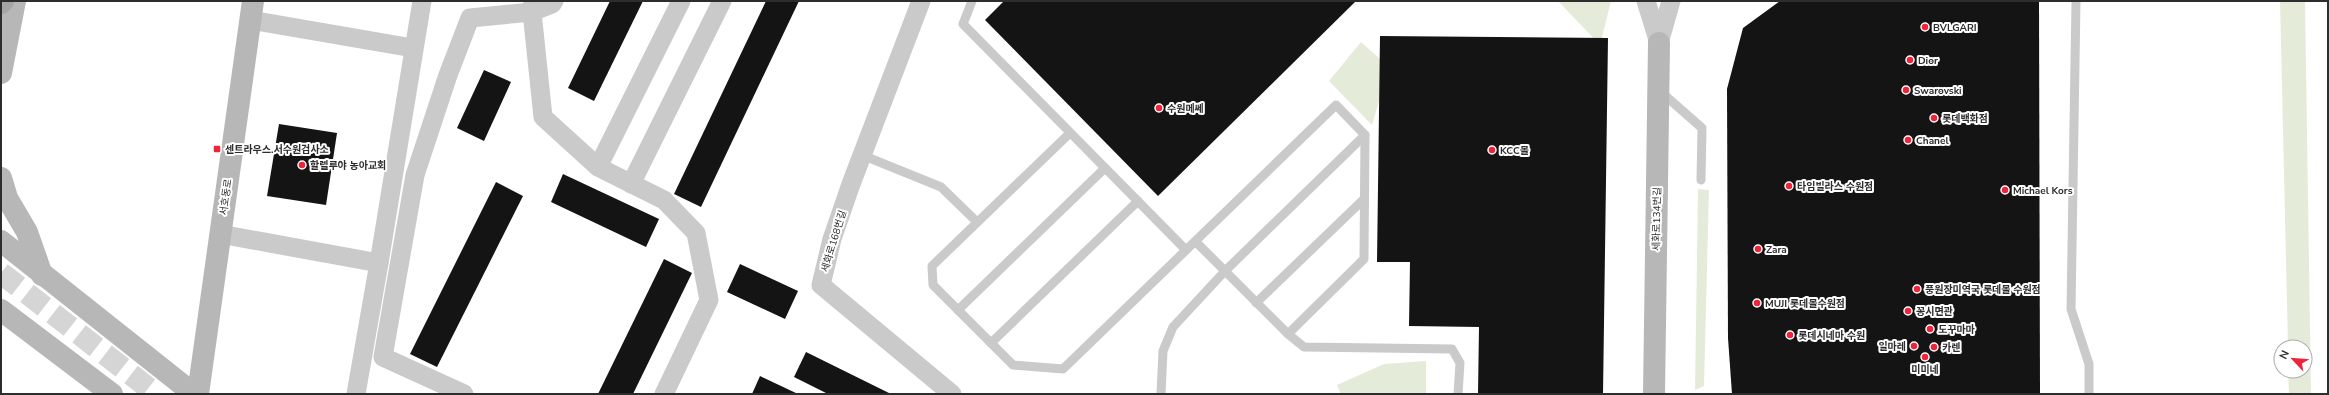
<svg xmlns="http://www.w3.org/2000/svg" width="2329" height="395" viewBox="0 0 2329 395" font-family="'Nunito Sans','Noto Sans KR',sans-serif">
  <rect width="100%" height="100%" fill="#fff"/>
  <g fill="#e4ecd9">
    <path d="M 1558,1 L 1611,1 L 1600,45 Z"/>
    <path d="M 2280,1 L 2305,1 L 2311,394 L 2289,394 L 2288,371 L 2305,371 L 2305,347 L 2288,347 Z"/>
    <path d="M 1361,42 L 1389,67 L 1372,125 L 1329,81 Z"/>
    <path d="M 1698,189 L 1709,190 L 1704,386 L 1695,390 Z"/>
    <path d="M 1426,361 L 1426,394 L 1341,394 L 1337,385 L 1384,364 Z"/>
  </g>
  <g fill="#141414">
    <path d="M 610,1 L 643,1 L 594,101 L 568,88 Z"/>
    <path d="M 766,1 L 799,1 L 701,207 L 674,194 Z"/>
    <path d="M 1004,1 L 1356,1 L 1158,196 L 985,20 Z"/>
    <path d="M 1780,1 L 2039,1 L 2040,394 L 1732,394 L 1728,338 L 1727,89 L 1743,28 Z"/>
    <path d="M 1380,36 L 1608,38 L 1603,394 L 1478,394 L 1479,327 L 1409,326 L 1410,262 L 1377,262 Z"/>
    <path d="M 484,70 L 511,82 L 484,141 L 457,128 Z"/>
    <path d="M 279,124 L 337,133 L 326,205 L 267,196 Z"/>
    <path d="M 563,174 L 659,219 L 646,247 L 551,202 Z"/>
    <path d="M 496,182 L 523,196 L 437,367 L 410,354 Z"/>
    <path d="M 664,259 L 692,273 L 633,394 L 598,394 Z"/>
    <path d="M 740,264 L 798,291 L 785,319 L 727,292 Z"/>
    <path d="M 806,352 L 891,394 L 828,394 L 794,377 Z"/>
    <path d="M 760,376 L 798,394 L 752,394 Z"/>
  </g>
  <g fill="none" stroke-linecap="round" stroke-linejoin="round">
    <path stroke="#d5d5d5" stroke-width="22" stroke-dasharray="22 11" stroke-linecap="butt" d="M 1,273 L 156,394"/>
    <g stroke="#cacaca" stroke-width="9">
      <path d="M 972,1 L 963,24 L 1186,250"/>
      <path d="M 2076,1 L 2071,309 L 2089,364 L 2089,394"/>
      <path d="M 1661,92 L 1702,128 L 1701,180"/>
      <path d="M 1070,133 L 932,266 L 933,285 L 1013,365 L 1063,369 L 1336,105 L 1365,135 L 1364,259 L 1288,334"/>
      <path d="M 862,155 L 941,187 L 977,222"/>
      <path d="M 1196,242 L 1288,334 L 1304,347 L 1452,349 L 1460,363 L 1458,394"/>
      <path d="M 1256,303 L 1364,199"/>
      <path d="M 958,310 L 1105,168"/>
      <path d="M 991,343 L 1138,201"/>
      <path d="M 1161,394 L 1163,351 L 1173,327 L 1225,271 L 1365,135"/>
    </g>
    <g stroke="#cacaca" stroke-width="19">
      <path d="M 533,1 L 532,12 L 543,117 L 598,167 L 664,200 L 696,233 L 709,300 L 664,394"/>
      <path d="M 921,1 L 851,184 L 832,239 L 821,285 L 952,394"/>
      <path d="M 1646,1 L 1659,43"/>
      <path d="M 251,20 L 413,48"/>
      <path d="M 1659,43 L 1671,1"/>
      <path d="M 598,167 L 681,1"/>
      <path d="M 631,184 L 722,1"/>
      <path d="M 220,234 L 379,263"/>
      <path d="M 356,394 L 379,263 L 422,1"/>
      <path d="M 464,394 L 383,357 L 415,175 L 448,75 L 470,18 L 532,12 L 552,4 L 554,1"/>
    </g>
    <g stroke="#b7b7b7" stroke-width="22">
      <path d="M 1,73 L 15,1"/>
      <path d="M 1,178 L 7,198 L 27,232 L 42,275"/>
      <path d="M 1,241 L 194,394"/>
      <path d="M 1,310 L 112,394"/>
      <path d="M 198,394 L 253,1"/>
      <path d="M 1654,394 L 1659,43"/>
    </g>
    <path stroke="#a5a5a5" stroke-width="22" d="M 1,3 L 3,1"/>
  </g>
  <g fill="#f0233c" stroke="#fff" stroke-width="1.5">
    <circle cx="1925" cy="27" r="4"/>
    <circle cx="1910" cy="60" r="4"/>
    <circle cx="1906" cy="90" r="4"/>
    <circle cx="1159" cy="108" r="4"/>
    <circle cx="1934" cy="118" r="4"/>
    <circle cx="1908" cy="140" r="4"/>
    <rect x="213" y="145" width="8" height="8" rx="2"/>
    <circle cx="1492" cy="150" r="4"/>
    <circle cx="302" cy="165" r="4"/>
    <circle cx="1789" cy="186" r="4"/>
    <circle cx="2005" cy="190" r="4"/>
    <circle cx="1758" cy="249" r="4"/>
    <circle cx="1917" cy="289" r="4"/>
    <circle cx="1757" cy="303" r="4"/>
    <circle cx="1908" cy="311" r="4"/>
    <circle cx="1930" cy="329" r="4"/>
    <circle cx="1790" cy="335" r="4"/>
    <circle cx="1914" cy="346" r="4"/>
    <circle cx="1934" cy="347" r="4"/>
    <circle cx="1925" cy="357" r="4"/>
  </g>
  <g text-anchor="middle" stroke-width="4" stroke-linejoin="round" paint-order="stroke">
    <g font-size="10" font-weight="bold" fill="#2d2d2d" stroke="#fff" text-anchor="start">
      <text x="1933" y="31">BVLGARI</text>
      <text x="1918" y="64">Dior</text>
      <text x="1914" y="94">Swarovski</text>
      <text x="1167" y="112">수원메쎄</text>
      <text x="1942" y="122">롯데백화점</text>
      <text x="1916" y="144">Chanel</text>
      <text x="225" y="153">센트라우스.서수원검사소</text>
      <text x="1500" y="154">KCC몰</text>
      <text x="310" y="169">할렐루야 농아교회</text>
      <text x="1797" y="190">타임빌라스 수원점</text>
      <text x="2013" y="194">Michael Kors</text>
      <text x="1766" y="253">Zara</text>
      <text x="1925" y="293">풍원장미역국 롯데몰 수원점</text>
      <text x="1765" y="307">MUJI 롯데몰수원점</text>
      <text x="1916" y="315">꽁시면관</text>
      <text x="1938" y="333">도꾸마마</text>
      <text x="1798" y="339">롯데시네마 수원</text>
      <text x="1906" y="350" text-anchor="end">일마레</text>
      <text x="1942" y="351">카렌</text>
      <text x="1925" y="373" text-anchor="middle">미미네</text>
    </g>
    <g font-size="10" fill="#2d2d2d" stroke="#fff">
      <text transform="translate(225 197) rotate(-82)" y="4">서호동로</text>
      <text transform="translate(1656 219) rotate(-89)" y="4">세화로134번길</text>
      <text transform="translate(833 241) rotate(-73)" y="4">세화로168번길</text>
    </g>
  </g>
  <rect width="2329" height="395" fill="none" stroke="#2d2d2d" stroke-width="4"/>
  <g transform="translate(2293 359) rotate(296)"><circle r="19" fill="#ffffff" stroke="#ababab"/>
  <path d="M0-3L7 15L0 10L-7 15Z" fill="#f0233c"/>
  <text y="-6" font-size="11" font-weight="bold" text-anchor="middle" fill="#2d2d2d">N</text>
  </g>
</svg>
